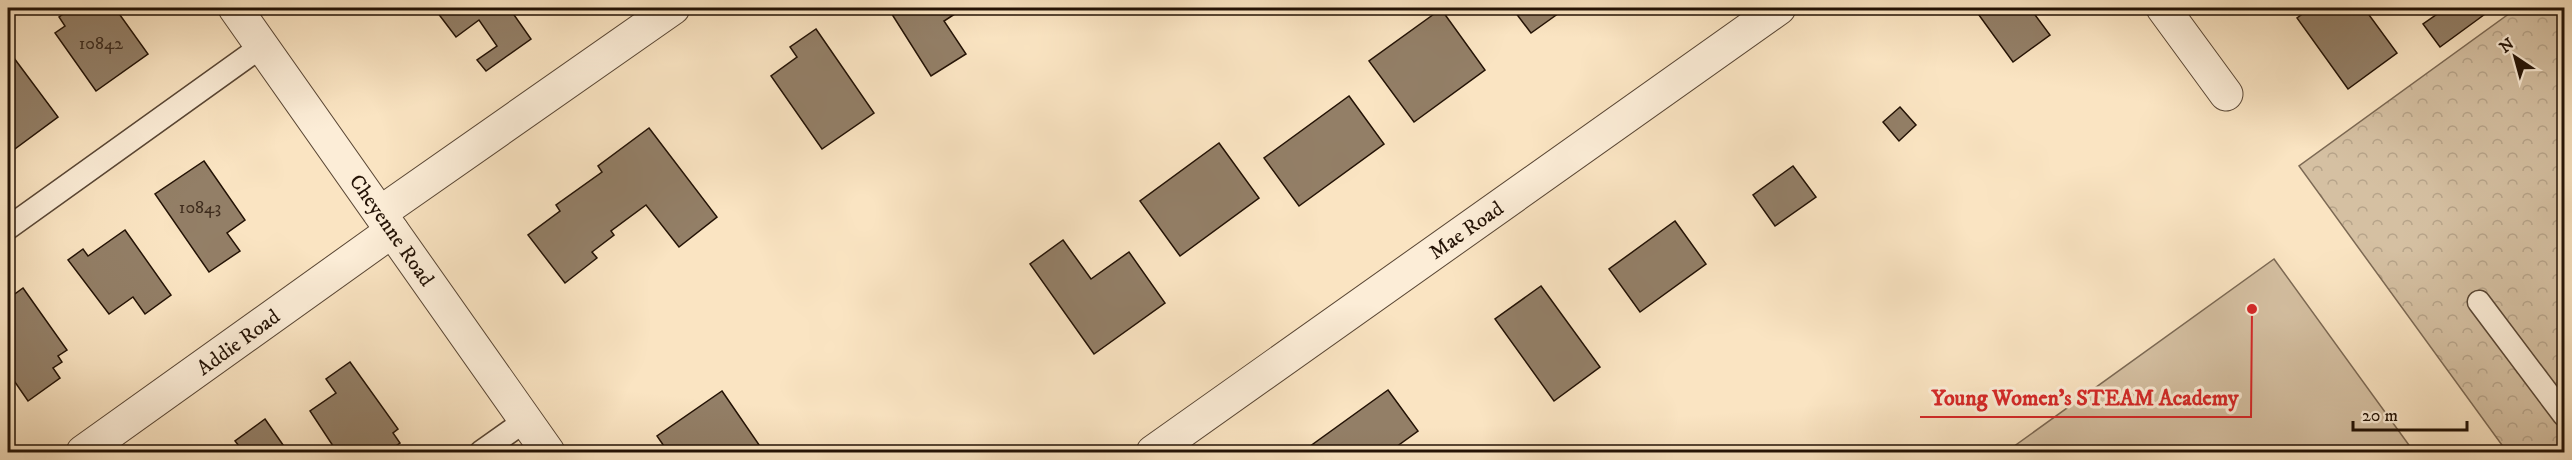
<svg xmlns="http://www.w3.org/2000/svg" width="2572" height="460" viewBox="0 0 2572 460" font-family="'IM FELL DW Pica',serif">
  <defs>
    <pattern id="park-crowns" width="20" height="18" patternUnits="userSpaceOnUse" patternTransform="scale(1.5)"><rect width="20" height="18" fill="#d5c0a2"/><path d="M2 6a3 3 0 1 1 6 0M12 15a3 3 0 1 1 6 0" fill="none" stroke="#b7a48a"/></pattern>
  </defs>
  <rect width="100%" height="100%" fill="#fae4c2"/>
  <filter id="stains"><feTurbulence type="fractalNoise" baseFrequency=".00333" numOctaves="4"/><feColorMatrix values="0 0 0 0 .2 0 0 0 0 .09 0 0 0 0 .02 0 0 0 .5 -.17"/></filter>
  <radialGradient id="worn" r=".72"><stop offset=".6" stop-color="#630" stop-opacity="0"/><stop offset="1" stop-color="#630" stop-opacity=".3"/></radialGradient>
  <path fill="#d5c0a2" stroke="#7c6954" stroke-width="1.5" d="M 2274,259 L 2414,452 L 2006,452 Z"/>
  <path fill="url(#park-crowns)" stroke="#7c6954" stroke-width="1.5" d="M 2517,8 L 2564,8 L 2564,452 L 2507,452 L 2299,166 Z"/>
  <g fill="#937f67" stroke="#231205" stroke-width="1.5">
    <path d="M 66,8 L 115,8 L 148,54 L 96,91 L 55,33 L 65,26 L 59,17 L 69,10 Z"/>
    <path d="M 434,8 L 519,8 L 512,12 L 531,39 L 486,71 L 477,60 L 497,46 L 479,20 L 456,37 Z"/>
    <path d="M 888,8 L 959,8 L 961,10 L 944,21 L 966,54 L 931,76 Z"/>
    <path d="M 1512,8 L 1566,8 L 1531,33 Z"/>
    <path d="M 1981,8 L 2030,8 L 2050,35 L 2013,62 L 1976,11 Z"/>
    <path d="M 2311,8 L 2364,8 L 2397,53 L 2348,89 L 2297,18 Z"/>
    <path d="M 2446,8 L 2491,8 L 2492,9 L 2440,47 L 2423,24 Z"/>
    <path d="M 1441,9 L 1485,70 L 1414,122 L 1369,61 Z"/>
    <path d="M 816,29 L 874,113 L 822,149 L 771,76 L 797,57 L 790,47 Z"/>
    <path d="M 8,50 L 58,117 L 8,154 Z"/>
    <path d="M 1349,96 L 1384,144 L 1299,206 L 1264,158 Z"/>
    <path d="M 1900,107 L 1916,125 L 1899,141 L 1883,122 Z"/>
    <path d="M 649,128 L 717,217 L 679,247 L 646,205 L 611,231 L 614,235 L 592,252 L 597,258 L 565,283 L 528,235 L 560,211 L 556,205 L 602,172 L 598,166 Z"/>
    <path d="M 1219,143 L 1259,198 L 1180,256 L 1140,201 Z"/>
    <path d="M 204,161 L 245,220 L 227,233 L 240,251 L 209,272 L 155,194 Z"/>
    <path d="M 1793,166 L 1816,197 L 1775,226 L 1753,195 Z"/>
    <path d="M 1675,221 L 1706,264 L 1640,312 L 1609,269 Z"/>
    <path d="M 125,230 L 171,295 L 145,314 L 133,297 L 109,314 L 68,260 L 83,249 L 88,256 Z"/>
    <path d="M 1063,240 L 1091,279 L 1129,252 L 1165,303 L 1094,354 L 1030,264 Z"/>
    <path d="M 1541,286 L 1600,367 L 1554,401 L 1495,319 Z"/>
    <path d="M 23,288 L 67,350 L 58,356 L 62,362 L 53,368 L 60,378 L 28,401 L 8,372 L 8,299 Z"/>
    <path d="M 350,362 L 398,429 L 393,433 L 400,443 L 387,452 L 337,452 L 310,411 L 336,393 L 326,379 Z"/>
    <path d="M 1388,390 L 1418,431 L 1389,452 L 1302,452 Z"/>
    <path d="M 722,391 L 764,452 L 668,452 L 657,436 Z"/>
    <path d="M 265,419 L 288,452 L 241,452 L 243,451 L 235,441 Z"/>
  </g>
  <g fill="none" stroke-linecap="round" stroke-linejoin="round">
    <defs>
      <g id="service">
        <path d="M 8,228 L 262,46"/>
        <path d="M 2479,302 L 2564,415"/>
        <path d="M 481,452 L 526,420"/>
      </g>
      <g id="minor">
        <path d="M 2163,8 L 2226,94"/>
        <path d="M 380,213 L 673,8"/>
        <path d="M 83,452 L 392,231"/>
        <path d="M 1153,452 L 1779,8"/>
      </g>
      <path id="tertiary" d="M 235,8 L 548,452"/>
    </defs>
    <use href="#service" stroke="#594634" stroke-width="25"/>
    <use href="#minor" stroke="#594634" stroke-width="35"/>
    <use href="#tertiary" stroke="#594634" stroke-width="35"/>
    <use href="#service" stroke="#fcedd7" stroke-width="22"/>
    <use href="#minor" stroke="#fcedd7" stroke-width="33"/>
    <use href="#tertiary" stroke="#fcedd7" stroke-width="33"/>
  </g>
  <g text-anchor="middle" stroke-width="6" stroke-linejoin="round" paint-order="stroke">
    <g font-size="18" fill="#3f2d1e">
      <text x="101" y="49">10842</text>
      <text x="200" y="213">10843</text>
    </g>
    <g font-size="21" fill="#231205" stroke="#fcedd7">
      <text transform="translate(392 230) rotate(55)" y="7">Cheyenne Road</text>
      <text transform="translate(1466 230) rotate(-35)" y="7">Mae Road</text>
      <text transform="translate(238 342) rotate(-36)" y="7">Addie Road</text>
    </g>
  </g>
  <path fill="none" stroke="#d62828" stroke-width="2" d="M2252 309L2251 417H1920"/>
  <circle fill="#d62828" stroke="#fcedd7" stroke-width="2" cx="2252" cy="309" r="6"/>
  <g font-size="22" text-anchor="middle" font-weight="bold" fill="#d62828" stroke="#fcedd7" stroke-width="6" stroke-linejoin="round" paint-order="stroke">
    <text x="2085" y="405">Young Women's STEAM Academy</text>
  </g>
  <rect width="2572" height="460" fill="none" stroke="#fae4c2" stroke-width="30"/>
  <rect x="9" y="9" width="2554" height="442" fill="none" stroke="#231205" stroke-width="3"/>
  <rect x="15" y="15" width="2542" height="430" fill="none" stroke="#231205" stroke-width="1.5"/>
  <g transform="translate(2515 57) rotate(324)" stroke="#fcedd7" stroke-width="4.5" paint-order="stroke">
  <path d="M0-4.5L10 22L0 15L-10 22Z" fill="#231205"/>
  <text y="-9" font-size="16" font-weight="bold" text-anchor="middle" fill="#231205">N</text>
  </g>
  <path d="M2353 421v9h114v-9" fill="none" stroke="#231205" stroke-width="3"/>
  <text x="2362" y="421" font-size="18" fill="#231205" stroke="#fcedd7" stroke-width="4.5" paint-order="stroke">20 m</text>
  <rect width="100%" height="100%" filter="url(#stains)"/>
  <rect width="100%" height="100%" fill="url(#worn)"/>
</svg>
